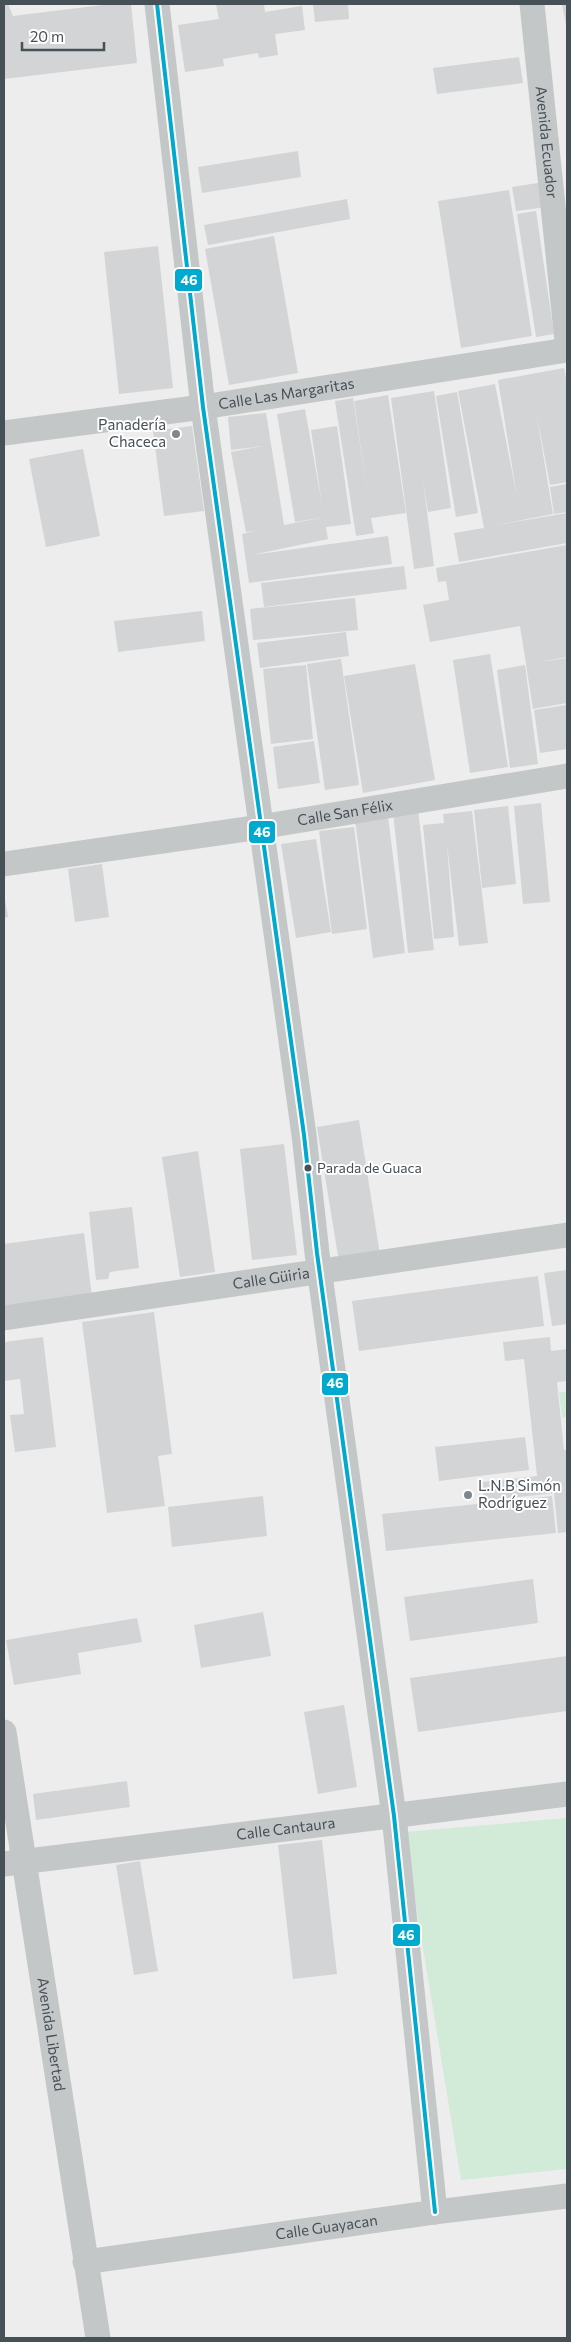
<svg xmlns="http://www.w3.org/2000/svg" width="571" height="2342" viewBox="0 0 571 2342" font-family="Commissioner,sans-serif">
  <rect width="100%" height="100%" fill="#ededed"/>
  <g fill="#d2ebd9">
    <path d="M 559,1392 L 567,1392 L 567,1417 L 562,1418 Z"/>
    <path d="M 567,1818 L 567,2169 L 461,2180 L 404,1832 Z"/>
  </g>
  <g fill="#d3d4d6">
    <path d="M 4,4 L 8,4 L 13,16 L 111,4 L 131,4 L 137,63 L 4,79 Z"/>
    <path d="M 216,4 L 264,4 L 265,12 L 302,6 L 305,30 L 275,34 L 278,55 L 259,58 L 258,53 L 223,59 L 224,66 L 185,72 L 178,25 L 219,19 Z"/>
    <path d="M 313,4 L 348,4 L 349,19 L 315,22 Z"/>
    <path d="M 562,4 L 567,4 L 567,25 L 566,25 Z"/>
    <path d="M 519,57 L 523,83 L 437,94 L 433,68 Z"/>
    <path d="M 298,151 L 301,177 L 202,193 L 198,167 Z"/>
    <path d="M 544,182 L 547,207 L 516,211 L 512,187 Z"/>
    <path d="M 509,190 L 532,336 L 461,348 L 438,201 Z"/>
    <path d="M 347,199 L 350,219 L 208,245 L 204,225 Z"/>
    <path d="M 536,211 L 554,334 L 536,337 L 517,214 Z"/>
    <path d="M 274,236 L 298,373 L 229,385 L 205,249 Z"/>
    <path d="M 158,246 L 173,388 L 119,394 L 104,252 Z"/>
    <path d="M 564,368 L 567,383 L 567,482 L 550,485 L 536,411 L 553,514 L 496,525 L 567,513 L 567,543 L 459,562 L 454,533 L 484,528 L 458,391 L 495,384 L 517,497 L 498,380 Z"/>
    <path d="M 434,391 L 451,508 L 428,512 L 423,480 L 434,566 L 414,569 L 391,398 Z"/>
    <path d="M 457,392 L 478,513 L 456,517 L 436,396 Z"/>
    <path d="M 388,395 L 406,513 L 371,518 L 374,533 L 356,536 L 335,401 L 353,398 L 369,503 L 354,401 Z"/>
    <path d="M 305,409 L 322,504 L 311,430 L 337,426 L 351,524 L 326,527 L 328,539 L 252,555 L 388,536 L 392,564 L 249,583 L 242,534 L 255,531 L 246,532 L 231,452 L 263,446 L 231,450 L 228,417 L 266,413 L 284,525 L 325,517 L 295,522 L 277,414 Z"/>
    <path d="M 192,426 L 204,511 L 164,516 L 153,431 Z"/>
    <path d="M 83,449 L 100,536 L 46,547 L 29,459 Z"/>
    <path d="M 567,484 L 567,512 L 554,514 L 550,487 Z"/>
    <path d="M 567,545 L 567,657 L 539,662 L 567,658 L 567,703 L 533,709 L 520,626 L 430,642 L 423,605 L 449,600 L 446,581 L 438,582 L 436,568 Z"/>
    <path d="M 404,566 L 407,589 L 264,607 L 261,583 Z"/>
    <path d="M 355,598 L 358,630 L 253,640 L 250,609 Z"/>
    <path d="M 202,611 L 205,641 L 118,652 L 114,621 Z"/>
    <path d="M 346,632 L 349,656 L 260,668 L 257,643 Z"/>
    <path d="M 490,654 L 508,767 L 470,773 L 453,660 Z"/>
    <path d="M 341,659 L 359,785 L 325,790 L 307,664 Z"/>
    <path d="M 415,664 L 435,780 L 363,793 L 344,676 Z"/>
    <path d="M 306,665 L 313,739 L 271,744 L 263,669 Z"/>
    <path d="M 525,665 L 538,764 L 510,768 L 497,670 Z"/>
    <path d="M 567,705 L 567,749 L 540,753 L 534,710 Z"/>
    <path d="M 314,741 L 320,783 L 278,789 L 273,747 Z"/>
    <path d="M 541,803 L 550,902 L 523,904 L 514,806 Z"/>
    <path d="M 508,806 L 516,884 L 482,888 L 474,810 Z"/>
    <path d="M 418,809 L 434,950 L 408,953 L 393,812 Z"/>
    <path d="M 472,811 L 488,943 L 459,946 L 447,844 L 454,937 L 434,939 L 423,825 L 444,823 L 443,814 Z"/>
    <path d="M 388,816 L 405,953 L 373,958 L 355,820 Z"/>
    <path d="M 354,827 L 367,929 L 332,934 L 319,831 Z"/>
    <path d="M 316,839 L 331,932 L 296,938 L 281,844 Z"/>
    <path d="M 102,864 L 109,917 L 75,922 L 68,869 Z"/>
    <path d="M 4,894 L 8,917 L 4,918 Z"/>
    <path d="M 359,1120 L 380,1255 L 339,1262 L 317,1127 Z"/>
    <path d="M 284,1144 L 297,1255 L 252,1260 L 240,1149 Z"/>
    <path d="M 198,1151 L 215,1272 L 180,1277 L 162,1157 Z"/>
    <path d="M 132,1207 L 139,1268 L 110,1272 L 108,1279 L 96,1280 L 89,1212 Z"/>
    <path d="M 84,1233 L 92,1297 L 4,1309 L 4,1244 Z"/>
    <path d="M 567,1270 L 567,1324 L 552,1326 L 544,1273 Z"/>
    <path d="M 538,1276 L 544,1326 L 359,1351 L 352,1301 Z"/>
    <path d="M 154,1312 L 172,1454 L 158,1456 L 165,1506 L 107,1513 L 82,1322 Z"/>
    <path d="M 43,1337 L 56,1447 L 15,1452 L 10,1415 L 24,1414 L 20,1379 L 4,1381 L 4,1342 Z"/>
    <path d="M 550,1337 L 551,1351 L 567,1349 L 567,1381 L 557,1382 L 564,1450 L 567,1450 L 567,1532 L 558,1533 L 554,1493 L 484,1501 L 482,1482 L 537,1476 L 524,1359 L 505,1361 L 503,1342 Z"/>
    <path d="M 525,1437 L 529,1470 L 439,1481 L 435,1447 Z"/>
    <path d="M 263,1496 L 267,1536 L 172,1547 L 168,1507 Z"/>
    <path d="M 552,1496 L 556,1533 L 386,1551 L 382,1514 Z"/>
    <path d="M 533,1579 L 538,1623 L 410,1641 L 404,1597 Z"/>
    <path d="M 263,1612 L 271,1656 L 201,1668 L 194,1625 Z"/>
    <path d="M 137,1618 L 142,1642 L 78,1653 L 81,1674 L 14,1685 L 6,1640 Z"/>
    <path d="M 567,1656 L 567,1711 L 418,1732 L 410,1678 Z"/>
    <path d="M 344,1705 L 357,1787 L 318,1794 L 304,1712 Z"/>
    <path d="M 127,1781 L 130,1807 L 36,1820 L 33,1794 Z"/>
    <path d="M 322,1840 L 337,1974 L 293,1979 L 278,1845 Z"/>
    <path d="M 140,1861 L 158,1971 L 134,1975 L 116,1865 Z"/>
  </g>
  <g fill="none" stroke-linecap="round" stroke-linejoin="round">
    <g stroke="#c4c7c8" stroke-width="25">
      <path d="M 157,4 L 203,407 L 304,1135 L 317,1253 L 394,1816 L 435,2212"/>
      <path id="s1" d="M 532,4 L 567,341"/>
      <path id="s2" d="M 4,433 L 203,407 L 567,350"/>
      <path id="s3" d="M 4,864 L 260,827 L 567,776"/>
      <path id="s4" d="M 4,1318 L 567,1235"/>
      <path id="s5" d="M 4,1732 L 98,2338"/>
      <path id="s6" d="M 4,1864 L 567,1794"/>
      <path id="s7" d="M 85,2262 L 435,2212 L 567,2196"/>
    </g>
    <defs>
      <path id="bus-1" d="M 157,4 L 203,407 L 304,1135 L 317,1253 L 394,1816 L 435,2212"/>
    </defs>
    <use href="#bus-1" stroke="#fff" stroke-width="8"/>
    <use href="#bus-1" stroke="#00a9ce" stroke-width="4"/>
  </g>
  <g fill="#80878c" stroke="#fff" stroke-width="2">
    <circle cx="176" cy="434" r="5"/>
    <circle cx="468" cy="1495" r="5"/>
  </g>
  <circle fill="#465057" stroke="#fff" stroke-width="2" cx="308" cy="1168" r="4.5"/>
  <g text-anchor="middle" stroke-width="4" stroke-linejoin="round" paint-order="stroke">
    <g font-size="14" fill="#465057" stroke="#fff" text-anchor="start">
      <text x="317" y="1173">Parada de Guaca</text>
    </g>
    <g font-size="15" fill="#465057" stroke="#fff">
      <text dy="5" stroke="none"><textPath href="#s1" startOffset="139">Avenida Ecuador</textPath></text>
      <text dy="5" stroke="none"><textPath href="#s2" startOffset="285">Calle Las Margaritas</textPath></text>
      <text dy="5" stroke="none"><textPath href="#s3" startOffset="345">Calle San Félix</textPath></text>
      <text dy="5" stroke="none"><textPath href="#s4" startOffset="270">Calle Güiria</textPath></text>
      <text dy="5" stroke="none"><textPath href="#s6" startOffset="284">Calle Cantaura</textPath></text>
      <text dy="5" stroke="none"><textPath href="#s5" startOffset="306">Avenida Libertad</textPath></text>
      <text dy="5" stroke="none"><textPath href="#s7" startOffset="244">Calle Guayacan</textPath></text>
    </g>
    <g font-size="15" fill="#465057" stroke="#fff" text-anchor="end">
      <text x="166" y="430">Panadería<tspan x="166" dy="17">Chaceca</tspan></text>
      <text x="478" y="1491" text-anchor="start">L.N.B Simón<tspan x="478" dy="17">Rodríguez</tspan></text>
    </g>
  </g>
  <g stroke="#fff" stroke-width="2">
    <rect x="174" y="268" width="29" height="24" rx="5" fill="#00a9ce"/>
    <rect x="248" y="820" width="28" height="24" rx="5" fill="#00a9ce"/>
    <rect x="321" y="1372" width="28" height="24" rx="5" fill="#00a9ce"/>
    <rect x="392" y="1923" width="29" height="24" rx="5" fill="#00a9ce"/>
  </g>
  <g font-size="14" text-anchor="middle" font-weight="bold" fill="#fff">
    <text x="189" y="285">46</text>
    <text x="262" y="837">46</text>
    <text x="335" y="1388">46</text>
    <text x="406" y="1940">46</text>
  </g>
  <rect width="571" height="2342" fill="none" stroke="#465057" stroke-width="10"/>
  <path d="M22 42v8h82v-8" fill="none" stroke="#465057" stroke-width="2.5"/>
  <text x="30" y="42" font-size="15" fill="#465057" stroke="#ffffff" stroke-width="4" paint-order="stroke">20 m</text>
</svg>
